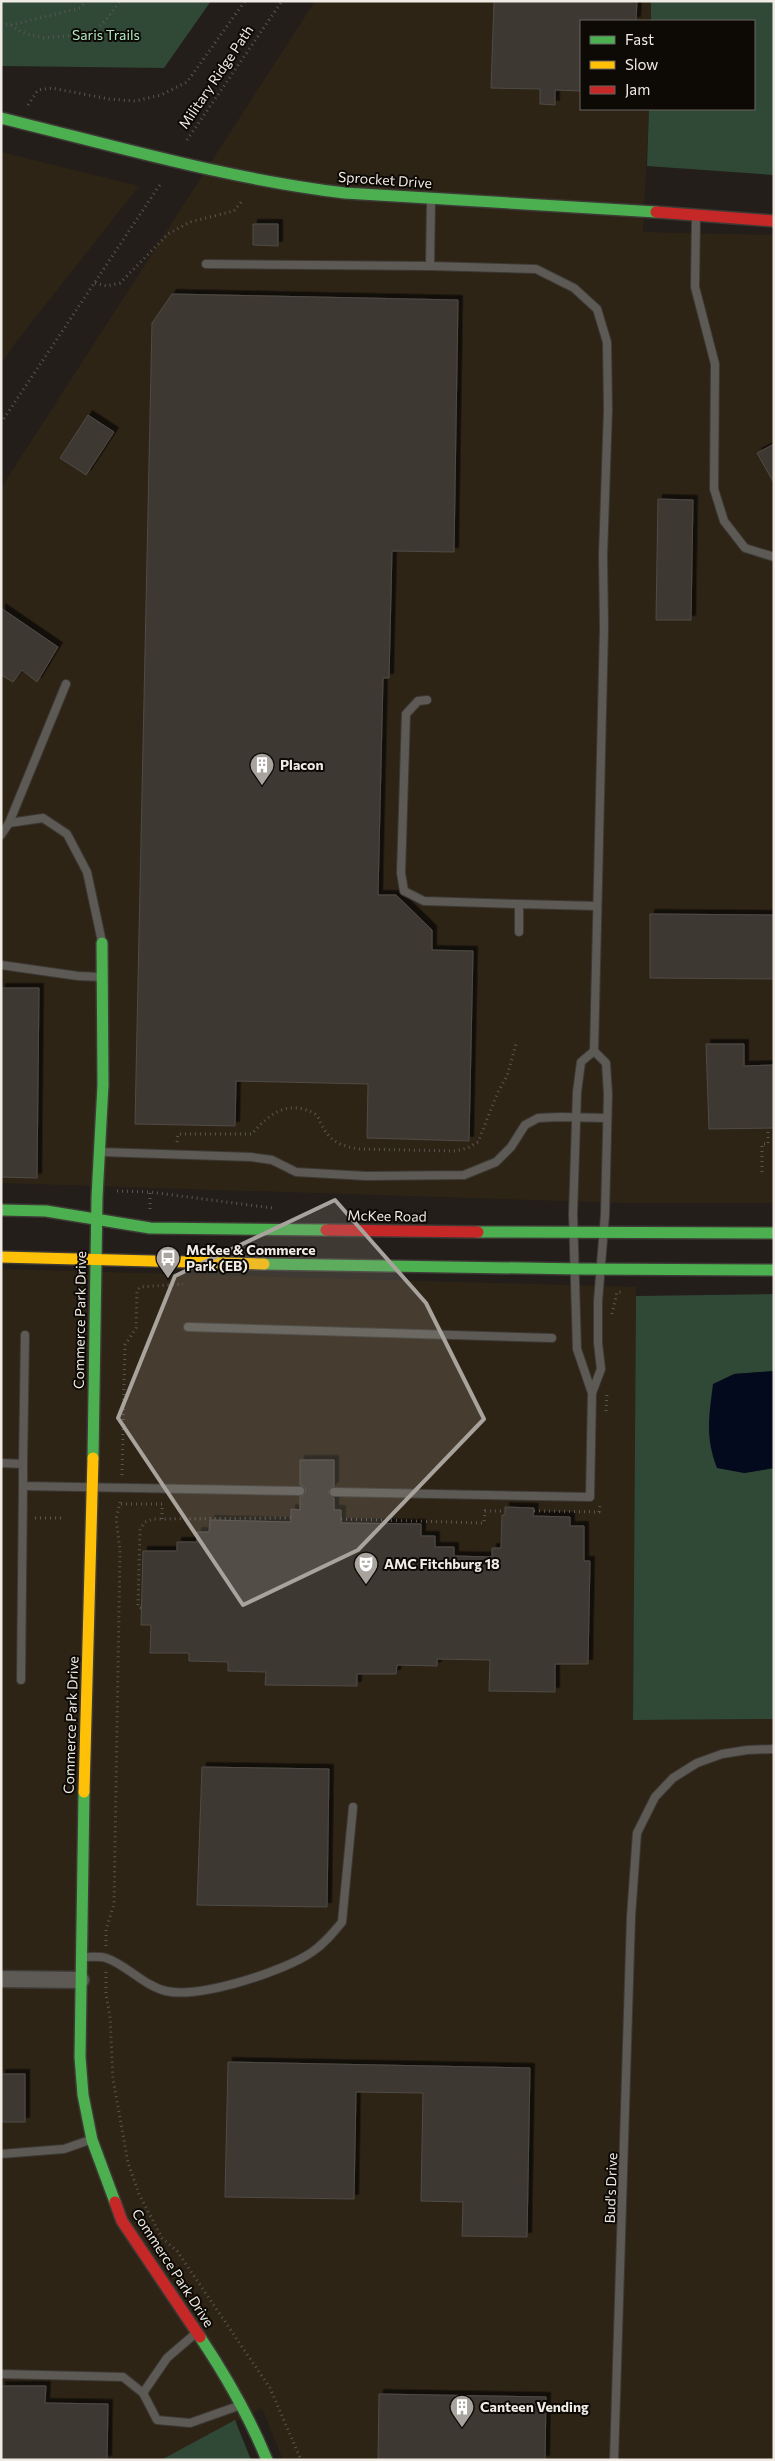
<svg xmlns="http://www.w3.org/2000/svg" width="775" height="2461" viewBox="0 0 775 2461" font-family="Commissioner,sans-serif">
  <defs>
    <filter id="shadow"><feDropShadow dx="4.5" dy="-4.5" stdDeviation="0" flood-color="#0009"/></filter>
  </defs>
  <rect width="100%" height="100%" fill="#231e19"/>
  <g fill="#2e2416">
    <path d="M 315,1 L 651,1 L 651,21 L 581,21 L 581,109 L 649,109 L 643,232 L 774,235 L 774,1203 L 628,1203 L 1,1183 L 1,488 Z"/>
    <path d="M 1,152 L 139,186 L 15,343 L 1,364 Z"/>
    <path d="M 1,1269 L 636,1287 L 633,1720 L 774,1719 L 774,2460 L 283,2460 L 262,2408 L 161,2460 L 1,2460 Z"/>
  </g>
  <g fill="#304836">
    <path d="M 1,1 L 211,1 L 164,68 L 1,66 Z"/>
    <path d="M 651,1 L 774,1 L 774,175 L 647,166 L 649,109 L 754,109 L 754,21 L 651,21 Z"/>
    <path d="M 774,1294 L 774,1371 L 734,1374 L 744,1473 L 774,1468 L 774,1719 L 633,1720 L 636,1296 Z"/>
    <path d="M 235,2420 L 251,2460 L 161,2460 Z"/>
  </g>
  <path fill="#030a1d" d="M 774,1371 L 774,1468 L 744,1473 L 717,1468 C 705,1437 709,1417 713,1384 L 734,1374 Z"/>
  <g fill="#3e3730" stroke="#4f4b46" filter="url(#shadow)">
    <path d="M 494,1 L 637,1 L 636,21 L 581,21 L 581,91 L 555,90 L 555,105 L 540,104 L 540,89 L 491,88 Z"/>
    <path d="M 253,224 L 278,224 L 278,246 L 253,245 Z"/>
    <path d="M 172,294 L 458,300 L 454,552 L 392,551 L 389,678 L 383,678 L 378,895 L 396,895 L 432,930 L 432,950 L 473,951 L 469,1141 L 367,1138 L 368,1084 L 236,1081 L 235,1126 L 135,1124 L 152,323 Z"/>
    <path d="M 88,415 L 114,432 L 86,475 L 60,458 Z"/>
    <path d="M 774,444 L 774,483 L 757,453 Z"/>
    <path d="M 658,499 L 693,500 L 691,620 L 656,620 Z"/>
    <path d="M 1,608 L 58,647 L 37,682 L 22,670 L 13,682 L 1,675 Z"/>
    <path d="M 650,914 L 774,915 L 774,979 L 650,978 Z"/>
    <path d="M 1,988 L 39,988 L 37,1178 L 1,1177 Z"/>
    <path d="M 706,1044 L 744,1044 L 744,1066 L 774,1065 L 774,1128 L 709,1129 Z"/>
    <path d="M 300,1460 L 334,1460 L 334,1486 L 328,1492 L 334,1498 L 334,1510 L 341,1510 L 341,1523 L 421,1524 L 421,1536 L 435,1536 L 435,1547 L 454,1547 L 454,1556 L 492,1557 L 492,1548 L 501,1548 L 502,1515 L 505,1515 L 505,1507 L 534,1508 L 533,1516 L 570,1517 L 570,1526 L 584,1526 L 584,1561 L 590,1561 L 588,1664 L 555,1664 L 555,1692 L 489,1691 L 490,1660 L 437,1659 L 437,1666 L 397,1665 L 396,1674 L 357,1674 L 357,1686 L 265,1685 L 266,1672 L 228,1671 L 228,1662 L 189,1661 L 189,1653 L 150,1653 L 151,1625 L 141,1625 L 143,1551 L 177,1551 L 177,1542 L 197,1542 L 197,1532 L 209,1532 L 210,1520 L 291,1522 L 291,1509 L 300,1510 L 300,1497 L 306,1492 L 305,1488 L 300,1485 Z"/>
    <path d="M 202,1767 L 329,1769 L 327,1907 L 197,1905 Z"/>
    <path d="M 228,2062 L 530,2068 L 527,2237 L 462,2236 L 463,2202 L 421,2201 L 423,2093 L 356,2092 L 354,2199 L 225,2197 Z"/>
    <rect x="1" y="2074" width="24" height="48"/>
    <path d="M 1,2386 L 46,2386 L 45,2403 L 108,2404 L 107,2460 L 1,2460 Z"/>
    <path d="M 379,2394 L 546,2397 L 545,2460 L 378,2460 Z"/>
  </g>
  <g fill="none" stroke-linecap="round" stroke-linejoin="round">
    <defs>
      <g id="lane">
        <path d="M 431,200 L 430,266 L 536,269 L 574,288 L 597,309 L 607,342 L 608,410 L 603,555 L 604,627 L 594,1051 L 606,1063 L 608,1094 L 605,1215 L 598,1301 L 598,1343 L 601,1369 L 592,1393"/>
        <path d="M 696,217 L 695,287 L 715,364 L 714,489 L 724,521 L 745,548 L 774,557"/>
        <path d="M 206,264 L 430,266"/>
        <path d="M 427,700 L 418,701 L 406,714 L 401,873 L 404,891 L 424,901 L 519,904"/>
        <path d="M 9,823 L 66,684"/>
        <path d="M 1,835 L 9,823 L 43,818 L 67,834 L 87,872 L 102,942"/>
        <path d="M 519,932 L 519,904 L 597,906"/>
        <path d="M 1,965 L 78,976 L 101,977"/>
        <path d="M 101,1152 L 251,1157 L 272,1160 L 296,1172 L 366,1176 L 464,1175 L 496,1162 L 511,1147 L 525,1125 L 538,1118 L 560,1117 L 607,1118"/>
        <path d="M 188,1327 L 552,1338"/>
        <path d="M 1,1463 L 23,1464 L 23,1486 L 300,1491"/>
        <path d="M 23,1464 L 25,1335"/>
        <path d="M 334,1492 L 590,1497 L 592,1393 L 577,1349 L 573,1214 L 577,1092 L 581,1062 L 594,1051"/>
        <path d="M 21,1680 L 23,1486"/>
        <path d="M 83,1957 C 90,1957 99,1956 106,1958 C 127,1965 144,1986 166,1991 C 199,1999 285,1971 312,1952 C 324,1944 333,1933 342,1922 L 353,1807"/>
        <path d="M 1,2154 L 64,2149 L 90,2140"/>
        <path d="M 1,2374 L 123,2377 L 143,2393 L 157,2420 L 190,2423 L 241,2405"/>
        <path d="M 143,2393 L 167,2358 L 196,2333"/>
        <path d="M 614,2460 L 631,1917 L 637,1833 L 655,1797 L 673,1778 L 697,1763 L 722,1754 L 747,1750 L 774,1749"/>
      </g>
      <path id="street" d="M 1,1979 L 81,1980"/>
      <g id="fast">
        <path d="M 1,118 C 115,146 228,179 345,193 L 656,212"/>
        <path d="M 1,1210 L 46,1211 L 150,1228 L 326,1230"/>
        <path d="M 478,1232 L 774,1233"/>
        <path d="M 264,1264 L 581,1269 L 774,1270"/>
        <path d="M 93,1458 L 97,1197 L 103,1085 L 102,943"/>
        <path d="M 84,1792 L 80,2057 L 83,2095 L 92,2140 L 115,2202"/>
        <path d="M 200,2337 C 226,2376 249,2416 267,2460"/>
      </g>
      <g id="slow">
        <path d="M 1,1257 L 264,1264"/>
        <path d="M 84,1792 L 93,1458"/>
      </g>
      <g id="jam">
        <path d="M 656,212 L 774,221"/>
        <path d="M 326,1230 L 478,1232"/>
        <path d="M 115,2202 L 122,2221 L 200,2337"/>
      </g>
    </defs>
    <use href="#lane" stroke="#3d3935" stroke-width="10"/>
    <use href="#street" stroke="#3d3935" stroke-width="19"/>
    <use href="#fast" stroke="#3d3935" stroke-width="14"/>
    <use href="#slow" stroke="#3d3935" stroke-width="14"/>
    <use href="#jam" stroke="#3d3935" stroke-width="14"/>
    <g stroke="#5a5753" stroke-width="3" stroke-dasharray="1 4" stroke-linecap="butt">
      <path d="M 1,24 L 11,25 L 80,8 L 86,1"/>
      <path d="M 11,25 L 21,32 L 42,38 L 91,34 L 106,20 L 120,1"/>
      <path d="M 28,105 L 38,90 L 52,88 L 109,99 L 135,101 L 161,95 L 187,82 L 245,1"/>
      <path d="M 187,140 L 282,1"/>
      <path d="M 95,283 L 107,286 L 120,283 L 168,234 L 190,222 L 234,211 L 242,201"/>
      <path d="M 1,423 L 161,183"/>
      <path d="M 177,1142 L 178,1134 L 252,1134 C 270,1112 290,1099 317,1115 C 327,1138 333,1144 358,1149 L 456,1151 L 468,1148 L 478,1142 L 498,1092 L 507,1076 L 516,1044"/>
      <path d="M 762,1172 L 762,1144 L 768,1144 L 768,1128"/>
      <path d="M 117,1191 L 150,1192 L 272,1208"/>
      <path d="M 150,1209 L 150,1192"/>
      <path d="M 612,1314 L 617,1292 L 621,1292"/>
      <path d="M 606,1411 L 607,1393"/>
      <path d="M 122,1475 L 125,1345 L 136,1328 L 137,1291 L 140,1287 L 183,1284"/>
      <path d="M 121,1504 L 162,1504 L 162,1519"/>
      <path d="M 534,1511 L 599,1512 L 600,1505"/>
      <path d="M 35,1518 L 64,1518"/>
      <path d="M 341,1519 L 484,1523 L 485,1511 L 505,1511"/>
      <path d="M 141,1608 L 138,1607 L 140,1529 L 145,1522 L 153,1519 L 291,1518"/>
      <path d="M 106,1946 L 106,1930 L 114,1904 L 120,1550 L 116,1519 L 121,1499"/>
      <path d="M 106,1972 L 106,1995 L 110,2016 L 113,2079 L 128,2163 L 139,2194 L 162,2238 L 177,2251 L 270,2388 L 301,2460"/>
    </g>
    <use href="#lane" stroke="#5d5a55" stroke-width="8"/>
    <use href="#street" stroke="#5d5a55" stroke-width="16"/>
    <use href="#fast" stroke="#4caf50" stroke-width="11"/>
    <use href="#slow" stroke="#ffc107" stroke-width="11"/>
    <use href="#jam" stroke="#c62828" stroke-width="11"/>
  </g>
  <path fill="#a8a39d" fill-opacity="0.2" stroke="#a8a39d" stroke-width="4" stroke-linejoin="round" d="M 335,1200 L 426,1303 L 484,1419 L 358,1550 L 243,1605 L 118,1418 L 175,1276 Z"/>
  <defs>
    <symbol id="building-pin" viewBox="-11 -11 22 30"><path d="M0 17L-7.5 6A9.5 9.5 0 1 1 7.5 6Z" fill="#a8a39d" stroke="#0d0a06"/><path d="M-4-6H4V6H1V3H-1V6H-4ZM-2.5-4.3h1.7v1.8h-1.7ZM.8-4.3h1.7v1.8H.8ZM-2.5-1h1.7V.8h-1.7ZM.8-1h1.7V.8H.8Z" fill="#fff"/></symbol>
    <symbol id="bus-pin" viewBox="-11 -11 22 30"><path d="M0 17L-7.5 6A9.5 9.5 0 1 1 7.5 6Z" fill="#a8a39d" stroke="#0d0a06"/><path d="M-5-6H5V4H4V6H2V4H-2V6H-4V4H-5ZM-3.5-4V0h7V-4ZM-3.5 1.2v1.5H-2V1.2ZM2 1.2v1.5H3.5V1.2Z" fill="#fff"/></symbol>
    <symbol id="theatre-pin" viewBox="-11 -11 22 30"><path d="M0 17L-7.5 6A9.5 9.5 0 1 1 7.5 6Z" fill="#a8a39d" stroke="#0d0a06"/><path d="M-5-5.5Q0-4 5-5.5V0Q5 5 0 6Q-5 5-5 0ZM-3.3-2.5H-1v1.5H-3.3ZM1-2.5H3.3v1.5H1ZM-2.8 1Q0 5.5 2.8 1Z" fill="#fff"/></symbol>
  </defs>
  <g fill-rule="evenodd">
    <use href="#building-pin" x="248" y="751" width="28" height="38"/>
    <use href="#bus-pin" x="154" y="1244" width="28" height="38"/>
    <use href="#theatre-pin" x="352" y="1550" width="28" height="38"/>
    <use href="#building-pin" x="448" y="2393" width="28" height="38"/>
  </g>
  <g text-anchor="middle" stroke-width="4" stroke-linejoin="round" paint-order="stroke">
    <g font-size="14" fill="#b0e8c0" stroke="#0d0a06">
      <text x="106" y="40">Saris Trails</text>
    </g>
    <g font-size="14" fill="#f0ebe4" stroke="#0d0a06">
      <text transform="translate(216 77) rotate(-56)" y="5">Military Ridge Path</text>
      <text transform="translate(385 180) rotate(4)" y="5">Sprocket Drive</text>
      <text transform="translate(387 1216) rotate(1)" y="5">McKee Road</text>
      <text transform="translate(80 1320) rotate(-89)" y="5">Commerce Park Drive</text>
      <text transform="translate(71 1725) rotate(-88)" y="5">Commerce Park Drive</text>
      <text transform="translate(611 2188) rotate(-88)" y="5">Bud's Drive</text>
      <text transform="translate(173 2268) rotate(57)" y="5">Commerce Park Drive</text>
    </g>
    <g font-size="14" font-weight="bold" fill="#f0ebe4" stroke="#0d0a06" text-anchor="start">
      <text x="280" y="770">Placon</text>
      <text x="186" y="1255">McKee &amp; Commerce<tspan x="186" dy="16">Park (EB)</tspan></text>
      <text x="384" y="1569">AMC Fitchburg 18</text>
      <text x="480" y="2412">Canteen Vending</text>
    </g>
  </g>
  <rect width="775" height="2461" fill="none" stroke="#f0ebe4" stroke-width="5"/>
  <rect x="580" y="20" width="175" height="90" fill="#0d0a06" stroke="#68645f"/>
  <rect x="590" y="36" width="25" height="8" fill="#4caf50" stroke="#68645f"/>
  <text x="625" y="45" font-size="15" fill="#f0ebe4">Fast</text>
  <rect x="590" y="61" width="25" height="8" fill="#ffc107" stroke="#68645f"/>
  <text x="625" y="70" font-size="15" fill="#f0ebe4">Slow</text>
  <rect x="590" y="86" width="25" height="8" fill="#c62828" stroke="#68645f"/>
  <text x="625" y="95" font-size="15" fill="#f0ebe4">Jam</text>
</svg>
